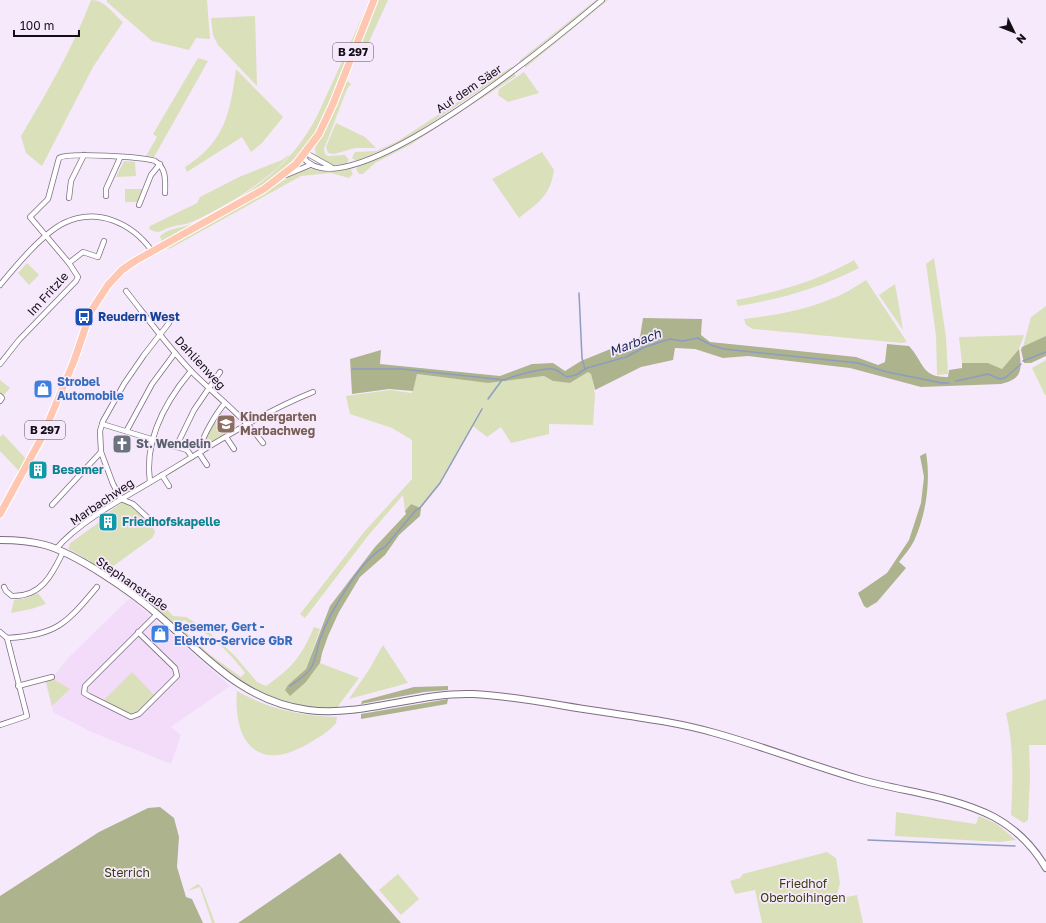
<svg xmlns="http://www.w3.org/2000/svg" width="1046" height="923" viewBox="0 0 1046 923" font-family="'Golos Text',sans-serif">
  <rect width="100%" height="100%" fill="#f7e9fc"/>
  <g fill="#f2dcfa">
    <path d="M 226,410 L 237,420 L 235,427 L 227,430 L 225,434 L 215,421 L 220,412 Z"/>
    <path d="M 130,598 L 230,686 L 171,727 L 181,735 L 171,764 L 89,731 L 53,712 L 45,681 L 51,679 L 70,656 Z"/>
  </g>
  <g fill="#dae0ba" fill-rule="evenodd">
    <path d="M 91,0 C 105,0 113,14 123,22 L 93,67 L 42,166 L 26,153 L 21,136 C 47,92 73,48 91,0 Z"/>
    <path d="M 107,0 L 207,0 L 210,39 L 196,38 L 189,50 L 152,41 L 107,2 Z"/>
    <path d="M 370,0 L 372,0 L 326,112 L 311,140 L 301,153 L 269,182 L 162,242 L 160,236 C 170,227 185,228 197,222 C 249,194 291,168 318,114 Z"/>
    <path d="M 378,0 L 388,0 L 366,48 L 359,45 Z"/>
    <path d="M 596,0 L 599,0 L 519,63 L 520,60 Z"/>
    <path d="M 606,0 L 608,0 L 525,68 L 525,65 Z"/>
    <path d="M 255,16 L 257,86 L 218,45 L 213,35 L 211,18 Z"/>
    <path d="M 359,49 L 347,81 L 351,84 L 347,89 L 324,149 L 325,154 L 328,156 L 345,155 L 349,160 L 346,164 L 331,165 L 316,157 L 315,148 L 332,115 L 357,50 Z"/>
    <path d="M 198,58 L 208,61 L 154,157 L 146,156 L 157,137 L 153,134 Z"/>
    <path d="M 511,67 L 513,67 L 512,69 L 410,137 L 357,161 L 352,158 L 355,152 L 376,151 L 398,141 Z"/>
    <path d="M 236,69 L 283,117 L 262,143 L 251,152 L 242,137 L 187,172 L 185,167 C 225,142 230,113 236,69 Z"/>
    <path d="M 524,72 L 539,93 L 508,102 L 498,95 L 499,89 Z"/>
    <path d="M 514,73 L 516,76 L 410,145 L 375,163 L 363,174 L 359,174 L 356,169 L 358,166 L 409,143 Z"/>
    <path d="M 336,123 L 365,137 L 376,148 L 355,148 L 334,154 L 328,153 L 326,147 Z"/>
    <path d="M 542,152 L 554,170 C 550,196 539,202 519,218 L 492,179 Z"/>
    <path d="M 290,154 C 272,179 218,211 189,223 C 183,225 177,225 171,227 C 160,230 161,235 149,229 L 150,226 L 197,203 L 200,197 L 239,177 L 282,160 Z"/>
    <path d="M 124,161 L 135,162 L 136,176 L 116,177 Z"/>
    <path d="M 308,168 L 325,171 L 350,168 L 353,174 L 349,178 L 331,173 L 301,176 L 171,248 L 166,249 L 260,196 L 295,173 Z"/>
    <path d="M 125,189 L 144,189 L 138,202 L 125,202 Z"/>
    <path d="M 934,258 L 946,337 L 948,374 L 937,375 L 936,336 L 926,264 Z"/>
    <path d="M 854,260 L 859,268 C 820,288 781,299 738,306 L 736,300 C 778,292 817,281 854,260 Z"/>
    <path d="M 27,263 L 39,275 L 29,285 L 18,273 Z"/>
    <path d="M 866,280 L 907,342 L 902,343 L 753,329 L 746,325 L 744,319 C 774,315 803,311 831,299 C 843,295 855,287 866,280 Z"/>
    <path d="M 895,284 L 903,330 L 879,295 Z"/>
    <path d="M 1046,306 L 1046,336 L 1023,347 L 1031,317 Z"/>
    <path d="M 1024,335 L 1019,349 L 1002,369 L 988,363 L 962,363 L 959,337 Z"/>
    <path d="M 1046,360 L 1046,395 L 1045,395 L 1032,368 Z"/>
    <path d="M 588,372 L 591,373 L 595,395 L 593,425 L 549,424 L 549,434 L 511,443 L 501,427 L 487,437 L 473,426 L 441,483 L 421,508 L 411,504 L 405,511 L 403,495 L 367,537 L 305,618 L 300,614 L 364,532 L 412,479 L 412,440 L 392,428 L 350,414 L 346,396 L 390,390 L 412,393 L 417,374 L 488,383 L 544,376 L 553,381 L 570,383 Z"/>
    <path d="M 0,380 L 10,388 L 3,396 L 0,393 Z"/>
    <path d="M 215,421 L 225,434 L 205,445 L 203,444 Z"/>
    <path d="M 3,434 L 27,460 L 20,472 L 0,451 L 0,437 Z"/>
    <path d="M 123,502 C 132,503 154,523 155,533 L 152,538 L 105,572 L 90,564 L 91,563 L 88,559 L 86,561 C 81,553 75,554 68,548 L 70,546 L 69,544 L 98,523 L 101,520 L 100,518 Z"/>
    <path d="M 38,593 L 46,604 L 31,609 L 11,613 L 14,600 L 27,598 Z"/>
    <path d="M 159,601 L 173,616 L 186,617 L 203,627 L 234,655 L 257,682 L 266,686 C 293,667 301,657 314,627 L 320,629 L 306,669 L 288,685 L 306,682 L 320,663 L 359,678 L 336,709 L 315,709 L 278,701 L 241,684 L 154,607 ZM 184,620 C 208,632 229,651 245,673 L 241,677 L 209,654 L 179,626 Z"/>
    <path d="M 383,645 L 408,683 L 349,699 L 370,668 Z"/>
    <path d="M 132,672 L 155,696 L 139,712 L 131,715 L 103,701 Z"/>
    <path d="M 53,679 L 70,689 L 52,706 L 46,681 Z"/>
    <path d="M 237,691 C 268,709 301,716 337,717 L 336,723 C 328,733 317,738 306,745 C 256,773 233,740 237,691 Z"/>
    <path d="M 1046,699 L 1046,745 L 1029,745 L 1030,778 L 1028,820 L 1024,823 L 1011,815 C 1013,780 1014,748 1006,713 Z"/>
    <path d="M 896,812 L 976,824 L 979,816 L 997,824 L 1016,840 L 1000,842 L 895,836 Z"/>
    <path d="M 827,852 L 836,858 L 840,883 L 836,899 L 857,895 L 863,923 L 762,923 L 755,890 L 735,894 L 730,881 L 740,878 L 743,874 Z"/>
    <path d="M 398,874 L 419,899 L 401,915 L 379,890 Z"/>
    <path d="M 198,884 L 202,888 L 215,923 L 212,923 L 200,887 L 187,891 Z"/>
  </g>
  <g fill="#adb38d">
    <path d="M 643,318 L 702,319 L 701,335 L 710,342 L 856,357 L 878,365 L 885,362 L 887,344 L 909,346 C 924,362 921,378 948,377 L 949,370 L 962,368 L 962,363 L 988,363 L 1002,369 L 1019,349 C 1022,369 1023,379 1001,384 L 921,387 L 850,368 L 748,356 L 723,358 L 695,349 L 675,348 L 673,360 L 641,367 L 595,390 L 591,374 L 588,372 L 570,383 L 553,381 L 544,376 L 488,383 L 417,374 L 413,391 L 389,389 L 352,394 L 350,359 L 381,350 L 380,364 L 500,376 L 532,364 L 553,363 L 565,371 L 581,361 L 640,337 Z"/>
    <path d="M 1046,336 L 1046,356 L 1031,363 L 1024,363 L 1021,350 L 1022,347 Z"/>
    <path d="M 926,453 C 931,481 926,515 914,541 C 910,549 904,555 899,562 L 906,568 L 877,602 L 867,608 L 864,606 L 858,593 L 887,573 L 909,540 L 921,503 L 924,477 L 920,456 Z"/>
    <path d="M 411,504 L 421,508 L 420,516 L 399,535 L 385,555 L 360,577 L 339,612 L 328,636 L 322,653 L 320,663 L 306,682 L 290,696 L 285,690 L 288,685 L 306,669 L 330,606 L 375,547 L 406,514 L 405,511 Z"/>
    <path d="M 448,686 L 448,690 L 424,692 L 361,704 L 362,701 L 414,687 Z"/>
    <path d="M 448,699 L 447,704 L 361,719 L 361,714 Z"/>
    <path d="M 160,807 L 174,818 L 179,837 L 177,867 L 186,897 L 192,899 L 203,923 L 0,923 L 0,896 L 99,832 L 148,808 Z"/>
    <path d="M 340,853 L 401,923 L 238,923 Z"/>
  </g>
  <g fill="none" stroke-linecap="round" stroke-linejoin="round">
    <g stroke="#8d9dbf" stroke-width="1.5">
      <path d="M 579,293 L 582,358 L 585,369"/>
      <path d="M 1023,361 L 1046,352"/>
      <path d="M 352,369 L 402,369 L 505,380 C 512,376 546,367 553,369 C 558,370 563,375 567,377 L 576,375 L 587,368 L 626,357 L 645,347 L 670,339 L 683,341 L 698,338 L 711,345 L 724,349 L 858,363 L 887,372 L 942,383 L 949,383"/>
      <path d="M 956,381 L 988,374 L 1000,379 L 1005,378 L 1021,364"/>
      <path d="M 488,399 L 502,380"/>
      <path d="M 290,686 C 297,681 307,675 311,668 C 316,660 317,648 320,639 C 329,614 361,558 385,547 L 416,510 L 419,509 L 440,483 L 482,409"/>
      <path d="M 868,840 L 1015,846"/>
    </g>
    <defs>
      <g id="minor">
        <path d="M 306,153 L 331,167"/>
        <path d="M 303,157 C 345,216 564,32 602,0"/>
        <path d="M 286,175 L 310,165"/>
        <path d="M 106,196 L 106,189 L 120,158"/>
        <path d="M 69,198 L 71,181 L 84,155"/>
        <path d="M 139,205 L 151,175 L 160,164"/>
        <path d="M 69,263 L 83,252 L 98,257 L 104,241"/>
        <path d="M 0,285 C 15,267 43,233 64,223 C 97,207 132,223 152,251"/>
        <path d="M 126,291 C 148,319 168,347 192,372 C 216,396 243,416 263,443"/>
        <path d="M 0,364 L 19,340 L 76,281 L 78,277 L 69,263 L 30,217 L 48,199 L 59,158 C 68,152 143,157 155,161 C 167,169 165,180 165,193"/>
        <path d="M 0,396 L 2,398 L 0,401"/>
        <path d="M 102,424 L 187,450 L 192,457"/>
        <path d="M 127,430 L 152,384 L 175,353"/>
        <path d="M 226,437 L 234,449"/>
        <path d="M 176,447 L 194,410 L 220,372"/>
        <path d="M 202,451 C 197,443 218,411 225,403"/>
        <path d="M 199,453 L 207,465"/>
        <path d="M 162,475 L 169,486"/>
        <path d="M 150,482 C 144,441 165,402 191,371"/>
        <path d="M 52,505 L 101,452"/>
        <path d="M 148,518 L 133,504 L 121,499 L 113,484 L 101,452 L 100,431 L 103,421 L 124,384 L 144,355 L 169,323"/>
        <path d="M 56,549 C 80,520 131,494 164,474 C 212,445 261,413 313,392"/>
        <path d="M 4,587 L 6,591 L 12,596 C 41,597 52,575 63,552"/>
        <path d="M 0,632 L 7,638 L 27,716 L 0,725"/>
        <path d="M 138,632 L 175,668 L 177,676 L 139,714 L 131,717 L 89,696 L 84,693 L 85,686 L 157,614"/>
        <path d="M 7,638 C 57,635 66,624 97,587"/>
        <path d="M 18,686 L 52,677"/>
      </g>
      <path id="tertiary" d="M 0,540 C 15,540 30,541 45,545 C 77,554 132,592 157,614 C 205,655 241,701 308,710 C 363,717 417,692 473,694 C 514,696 556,705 597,711 C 636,717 677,722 715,733 C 765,747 813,766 862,780 C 905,792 953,796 994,817 C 1016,829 1033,846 1046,868"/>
      <path id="primary" d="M 0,514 L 42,437 L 74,361 L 91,311 L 108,285 L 122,270 L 135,261 L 264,189 L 296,164 L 319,134 L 333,104 L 374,0"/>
    </defs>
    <use href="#minor" stroke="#7e6e83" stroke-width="6"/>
    <use href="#tertiary" stroke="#7e6e83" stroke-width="8"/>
    <use href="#primary" stroke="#fff" stroke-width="9"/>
    <use href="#minor" stroke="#fff" stroke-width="4.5"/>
    <use href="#tertiary" stroke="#fff" stroke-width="6"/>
    <use href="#primary" stroke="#ffc6b1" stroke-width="7"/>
  </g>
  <defs>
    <symbol id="bus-square" viewBox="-11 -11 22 22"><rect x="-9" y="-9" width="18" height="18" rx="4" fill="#1a4fb4" stroke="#f7e9fc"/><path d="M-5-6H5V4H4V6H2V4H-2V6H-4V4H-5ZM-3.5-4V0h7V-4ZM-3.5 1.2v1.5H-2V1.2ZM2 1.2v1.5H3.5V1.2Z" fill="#fff"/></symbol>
    <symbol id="shop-square" viewBox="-11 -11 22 22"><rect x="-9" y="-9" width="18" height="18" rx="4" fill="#3f7fe0" stroke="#f7e9fc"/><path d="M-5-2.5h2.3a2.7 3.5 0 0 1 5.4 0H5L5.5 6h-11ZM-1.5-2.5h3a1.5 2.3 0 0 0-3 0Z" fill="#fff"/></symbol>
    <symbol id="school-square" viewBox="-11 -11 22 22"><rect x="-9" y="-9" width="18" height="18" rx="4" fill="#8d6e63" stroke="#f7e9fc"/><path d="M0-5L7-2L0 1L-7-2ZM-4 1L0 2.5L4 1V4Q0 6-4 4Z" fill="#fff"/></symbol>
    <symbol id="church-square" viewBox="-11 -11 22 22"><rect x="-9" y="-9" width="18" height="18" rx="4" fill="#6b7280" stroke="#f7e9fc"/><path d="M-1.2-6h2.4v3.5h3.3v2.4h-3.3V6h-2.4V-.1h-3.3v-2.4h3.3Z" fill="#fff"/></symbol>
    <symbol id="building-square" viewBox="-11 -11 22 22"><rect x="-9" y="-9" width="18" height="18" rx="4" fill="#0f9aa8" stroke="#f7e9fc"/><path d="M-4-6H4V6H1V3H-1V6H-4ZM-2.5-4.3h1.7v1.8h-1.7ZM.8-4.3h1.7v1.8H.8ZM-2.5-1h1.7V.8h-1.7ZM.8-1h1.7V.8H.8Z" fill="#fff"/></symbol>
  </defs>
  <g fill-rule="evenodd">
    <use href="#bus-square" x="73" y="306" width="22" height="22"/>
    <use href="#shop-square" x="32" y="378" width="22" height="22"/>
    <use href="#school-square" x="215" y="413" width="22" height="22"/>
    <use href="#church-square" x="111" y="433" width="22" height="22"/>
    <use href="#building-square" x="27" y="459" width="22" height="22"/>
    <use href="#building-square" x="97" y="511" width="22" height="22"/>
    <use href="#shop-square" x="149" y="623" width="22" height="22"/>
  </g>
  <g text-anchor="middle" stroke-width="3.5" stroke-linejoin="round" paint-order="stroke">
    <g fill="#f7e9fc" stroke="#58505b" stroke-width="1">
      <rect x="333" y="43" width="40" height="18" rx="3"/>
      <rect x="25" y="421" width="40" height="18" rx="3"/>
    </g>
    <g font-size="11" font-weight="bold" fill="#140e16">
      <text x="353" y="56">B 297</text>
      <text x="45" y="434">B 297</text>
    </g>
    <g font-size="12" fill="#140e16" stroke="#f7e9fc">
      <text transform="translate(469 89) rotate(-34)" y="4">Auf dem Säer</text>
      <text transform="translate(48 294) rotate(-48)" y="4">Im Fritzle</text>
      <text transform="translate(200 363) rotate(47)" y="4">Dahlienweg</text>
      <text transform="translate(102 502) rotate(-34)" y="4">Marbachweg</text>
      <text transform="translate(132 584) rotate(35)" y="4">Stephanstraße</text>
    </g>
    <g font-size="12" font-weight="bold" fill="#164399" stroke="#f7e9fc" text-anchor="start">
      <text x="98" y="321">Reudern West</text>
    </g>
    <g font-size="12" font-weight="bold" fill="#366cbe" stroke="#f7e9fc" text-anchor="start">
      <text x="57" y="386">Strobel<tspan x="57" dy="14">Automobile</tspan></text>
      <text x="174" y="631">Besemer, Gert -<tspan x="174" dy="14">Elektro-Service GbR</tspan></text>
    </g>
    <g font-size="12" font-weight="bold" fill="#785e54" stroke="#f7e9fc" text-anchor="start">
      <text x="240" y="421">Kindergarten<tspan x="240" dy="14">Marbachweg</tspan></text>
    </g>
    <g font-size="12" font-weight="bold" fill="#5b616d" stroke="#f7e9fc" text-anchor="start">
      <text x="136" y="448">St. Wendelin</text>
    </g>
    <g font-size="12" font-weight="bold" fill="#0d838f" stroke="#f7e9fc" text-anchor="start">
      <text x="52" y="474">Besemer</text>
      <text x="122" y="526">Friedhofskapelle</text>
    </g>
    <g font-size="12" fill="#373c0e" stroke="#f7e9fc">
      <text x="127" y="877">Sterrich</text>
      <text x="803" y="888">Friedhof<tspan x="803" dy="14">Oberboihingen</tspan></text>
    </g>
    <g font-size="13" font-style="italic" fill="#162954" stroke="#f7e9fc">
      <text transform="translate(635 342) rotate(-21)" y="5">Marbach</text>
    </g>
  </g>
  <g transform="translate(1014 32) rotate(133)" stroke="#f7e9fc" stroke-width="3" paint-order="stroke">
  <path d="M0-3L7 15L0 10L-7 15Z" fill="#140e16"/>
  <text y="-6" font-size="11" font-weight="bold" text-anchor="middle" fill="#140e16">N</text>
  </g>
  <path d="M14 30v6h65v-6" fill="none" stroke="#140e16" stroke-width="2"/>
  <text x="20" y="30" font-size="12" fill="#140e16" stroke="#f7e9fc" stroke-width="3" paint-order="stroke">100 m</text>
</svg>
